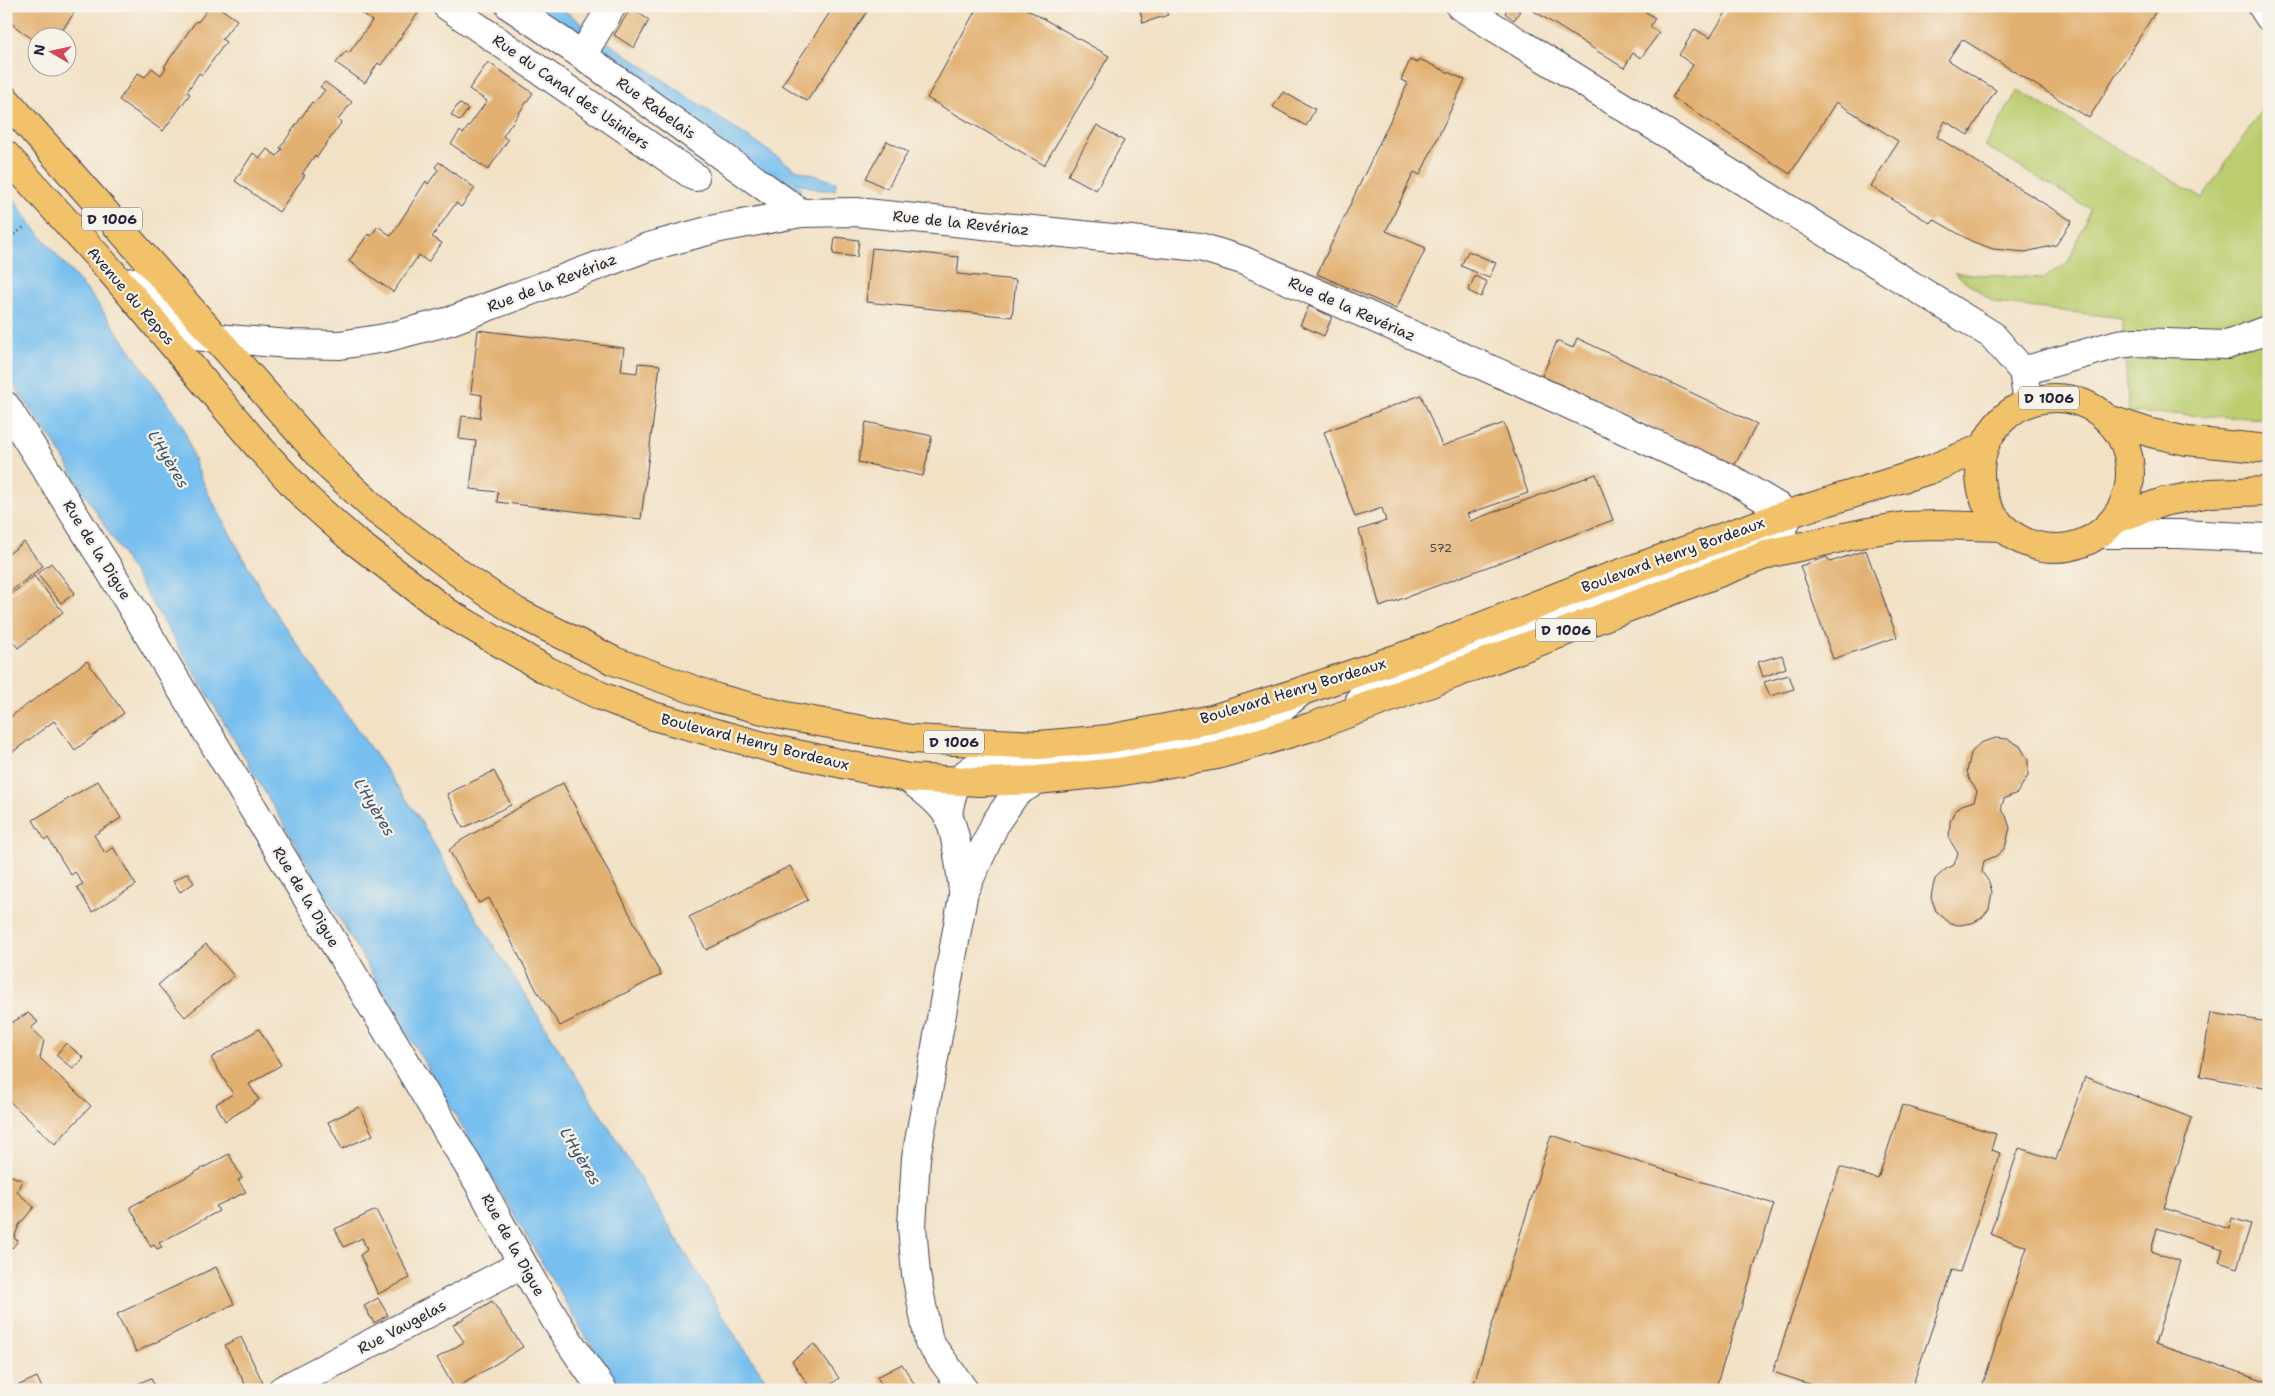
<svg xmlns="http://www.w3.org/2000/svg" width="2275" height="1396" viewBox="0 0 2275 1396" font-family="'Shantell Sans',sans-serif">
  <rect width="100%" height="100%" fill="#f7f3e8"/>
  <filter id="ink" filterUnits="userSpaceOnUse"><feTurbulence type="fractalNoise" baseFrequency=".02" numOctaves="2"/><feDisplacementMap in="SourceGraphic" scale="10" xChannelSelector="R" yChannelSelector="G"/><feConvolveMatrix kernelMatrix="1 2 1 2 8 2 1 2 1" color-interpolation-filters="sRGB"/></filter>
  <filter id="wash" filterUnits="userSpaceOnUse"><feTurbulence type="fractalNoise" baseFrequency=".0096" numOctaves="4" result="noise"/><feDisplacementMap in="SourceGraphic" scale="20" xChannelSelector="R" yChannelSelector="G"/><feGaussianBlur stdDeviation="1.12" result="paint"/><feColorMatrix in="noise" values="0 0 0 0 0 0 0 0 0 0 0 0 0 0 0 0 0 1.4 0 .05"/><feComposite in="paint" operator="in"/></filter>
  <g filter="url(#wash)">
    <rect width="100%" height="100%" fill="#f2e1c5"/>
    <path fill="#bccd6f" stroke="#6f7855" d="M 2018,90 L 2202,198 L 2269,99 L 2269,419 L 2129,412 L 2122,318 L 1995,303 L 1954,273 L 2044,278 L 2068,263 L 2090,209 L 1985,146 Z"/>
    <g fill="#77bfef" stroke="#4c7095">
      <path d="M 533,6 L 559,6 L 591,31 L 581,39 Z"/>
      <path d="M 606,41 L 795,169 L 836,182 L 835,190 L 819,190 L 793,181 L 695,122 L 605,56 L 601,49 Z"/>
      <path d="M 6,187 L 30,223 L 95,300 L 183,425 L 196,466 L 208,493 L 267,601 L 416,813 L 475,916 L 626,1155 L 736,1337 L 773,1390 L 620,1390 L 608,1374 L 193,670 L 53,441 L 6,375 Z"/>
    </g>
    <g fill="none" stroke-linecap="round" stroke-linejoin="round">
      <path stroke="#77bfef" stroke-width="11" d="M 719,135 L 796,189"/>
    </g>
    <g id="blocks">
      <g fill="#e2b172">
        <path d="M 13,6 L 75,6 L 71,11 L 74,13 L 57,38 L 38,38 L 38,43 L 6,20 L 6,17 Z"/>
        <path d="M 204,6 L 217,6 L 237,20 L 222,39 L 226,42 L 202,75 L 199,73 L 187,92 L 190,94 L 163,131 L 119,100 L 138,73 L 145,77 L 152,68 L 161,75 L 166,68 L 164,67 L 196,21 L 198,22 L 208,9 Z"/>
        <path d="M 356,6 L 409,6 L 418,13 L 381,65 L 378,63 L 365,83 L 336,63 L 346,51 L 349,53 L 372,21 L 355,8 Z"/>
        <path d="M 834,6 L 871,6 L 807,101 L 782,85 Z"/>
        <path d="M 978,6 L 1021,6 L 1109,56 L 1044,165 L 927,98 Z"/>
        <path d="M 1139,6 L 1179,6 L 1179,7 L 1166,11 L 1168,15 L 1143,23 Z"/>
        <path d="M 1509,6 L 1520,11 L 1514,20 L 1505,13 Z"/>
        <path d="M 1526,6 L 1637,6 L 1655,18 L 1650,27 L 1659,33 L 1641,58 L 1633,53 L 1624,68 Z"/>
        <path d="M 1730,6 L 2159,6 L 2089,118 L 1962,39 L 1948,60 L 1996,90 L 1968,135 L 1945,121 L 1937,137 L 2072,221 L 2056,245 L 2025,252 L 1993,249 L 1971,241 L 1933,219 L 1930,223 L 1871,186 L 1898,141 L 1836,102 L 1790,174 L 1672,97 L 1693,65 L 1679,55 L 1695,29 L 1710,38 Z"/>
        <path d="M 631,8 L 649,20 L 634,48 L 614,35 Z"/>
        <path d="M 1419,59 L 1465,80 L 1420,175 L 1414,172 L 1386,231 L 1426,248 L 1396,309 L 1317,274 L 1408,83 L 1401,80 L 1410,60 L 1418,63 Z"/>
        <path d="M 488,62 L 533,93 L 503,136 L 508,140 L 488,170 L 451,144 L 460,131 L 463,134 L 487,101 L 469,89 Z"/>
        <path d="M 325,82 L 352,102 L 338,120 L 341,123 L 317,157 L 315,155 L 302,174 L 305,175 L 279,212 L 235,181 L 253,153 L 260,158 L 267,149 L 277,156 L 282,149 L 280,148 L 312,102 L 314,103 L 325,90 L 320,87 Z"/>
        <path d="M 1283,92 L 1315,109 L 1306,126 L 1273,107 Z"/>
        <path d="M 459,103 L 468,109 L 460,121 L 451,115 Z"/>
        <path d="M 1097,125 L 1124,141 L 1096,190 L 1068,175 Z"/>
        <path d="M 887,141 L 908,152 L 887,189 L 866,178 Z"/>
        <path d="M 439,162 L 475,188 L 461,207 L 456,203 L 432,237 L 442,243 L 428,262 L 419,255 L 393,292 L 349,261 L 368,234 L 371,236 L 378,226 L 391,236 L 426,181 L 428,184 L 438,170 L 435,167 Z"/>
        <path d="M 835,237 L 859,240 L 857,257 L 833,254 Z"/>
        <path d="M 872,248 L 959,257 L 957,274 L 1016,280 L 1012,317 L 866,302 Z"/>
        <path d="M 1468,251 L 1496,263 L 1489,278 L 1461,266 Z"/>
        <path d="M 1475,276 L 1487,282 L 1481,297 L 1468,291 Z"/>
        <path d="M 1309,306 L 1332,317 L 1324,336 L 1300,325 Z"/>
        <path d="M 478,330 L 624,348 L 621,371 L 637,373 L 638,363 L 660,365 L 641,519 L 497,502 L 498,492 L 470,489 L 476,441 L 459,439 L 462,416 L 480,418 L 482,395 L 471,393 Z"/>
        <path d="M 1577,338 L 1757,424 L 1734,466 L 1542,376 L 1557,341 L 1573,348 Z"/>
        <path d="M 1421,395 L 1442,446 L 1504,423 L 1528,493 L 1467,514 L 1470,521 L 1596,474 L 1613,520 L 1380,607 L 1359,530 L 1386,521 L 1382,508 L 1355,517 L 1324,432 Z"/>
        <path d="M 866,422 L 932,436 L 923,476 L 858,462 Z"/>
        <path d="M 24,542 L 43,566 L 6,595 L 6,556 Z"/>
        <path d="M 1866,550 L 1897,637 L 1833,659 L 1800,566 L 1827,557 L 1830,562 Z"/>
        <path d="M 51,563 L 75,593 L 61,603 L 37,574 Z"/>
        <path d="M 34,576 L 63,612 L 18,648 L 6,633 L 6,598 Z"/>
        <path d="M 1782,655 L 1786,668 L 1763,677 L 1758,662 Z"/>
        <path d="M 87,661 L 124,713 L 75,750 L 54,721 L 6,757 L 6,720 Z"/>
        <path d="M 1789,675 L 1794,689 L 1770,696 L 1764,682 Z"/>
        <path d="M 1996,738 L 2008,739 L 2020,746 L 2028,760 L 2028,776 L 2017,793 L 2004,799 L 2001,809 L 2006,816 L 2010,828 L 2005,848 L 1996,856 L 1984,861 L 1982,872 L 1989,882 L 1992,892 L 1989,909 L 1982,918 L 1972,923 L 1960,925 L 1951,924 L 1936,911 L 1931,897 L 1932,891 L 1935,879 L 1946,869 L 1954,865 L 1958,853 L 1949,839 L 1950,822 L 1954,812 L 1962,805 L 1974,801 L 1977,791 L 1970,781 L 1967,771 L 1971,753 L 1980,743 Z"/>
        <path d="M 494,771 L 511,805 L 463,828 L 447,794 Z"/>
        <path d="M 98,781 L 121,818 L 94,835 L 105,853 L 113,847 L 136,885 L 92,912 L 77,887 L 83,884 L 75,872 L 71,875 L 48,838 L 45,840 L 33,820 Z"/>
        <path d="M 563,783 L 661,975 L 560,1026 L 537,991 L 489,898 L 479,903 L 449,850 L 460,841 Z"/>
        <path d="M 790,866 L 808,900 L 706,950 L 689,917 Z"/>
        <path d="M 188,873 L 194,883 L 180,892 L 173,881 Z"/>
        <path d="M 206,944 L 234,976 L 185,1017 L 158,985 Z"/>
        <path d="M 28,1013 L 38,1022 L 31,1028 L 44,1040 L 40,1058 L 91,1106 L 55,1144 L 6,1098 L 6,1026 Z"/>
        <path d="M 2211,1013 L 2269,1022 L 2269,1089 L 2200,1076 Z"/>
        <path d="M 259,1029 L 281,1065 L 249,1084 L 259,1100 L 225,1121 L 216,1104 L 233,1094 L 211,1058 Z"/>
        <path d="M 66,1043 L 84,1058 L 73,1069 L 56,1055 Z"/>
        <path d="M 2085,1077 L 2192,1118 L 2164,1208 L 2229,1229 L 2232,1218 L 2251,1224 L 2237,1268 L 2219,1262 L 2223,1249 L 2157,1228 L 2151,1251 L 2180,1261 L 2155,1344 L 2269,1382 L 2269,1390 L 1981,1390 L 2027,1247 L 1990,1234 L 2019,1148 L 2056,1160 Z"/>
        <path d="M 1902,1105 L 1996,1134 L 1991,1150 L 2000,1153 L 1960,1272 L 1952,1270 L 1911,1390 L 1827,1390 L 1773,1372 L 1840,1167 L 1878,1179 Z"/>
        <path d="M 359,1107 L 373,1135 L 342,1149 L 328,1122 Z"/>
        <path d="M 1551,1135 L 1774,1204 L 1715,1390 L 1472,1390 Z"/>
        <path d="M 229,1154 L 242,1178 L 238,1180 L 246,1192 L 216,1206 L 219,1211 L 159,1243 L 162,1247 L 157,1249 L 154,1245 L 151,1247 L 130,1207 Z"/>
        <path d="M 6,1174 L 22,1180 L 17,1192 L 34,1207 L 19,1225 L 14,1238 L 18,1241 L 12,1248 L 9,1245 L 6,1248 Z"/>
        <path d="M 376,1210 L 410,1278 L 378,1294 L 360,1255 L 367,1250 L 362,1238 L 344,1247 L 335,1229 Z"/>
        <path d="M 216,1267 L 234,1304 L 136,1352 L 117,1314 Z"/>
        <path d="M 378,1298 L 388,1315 L 374,1323 L 364,1306 Z"/>
        <path d="M 492,1301 L 523,1347 L 455,1389 L 437,1358 L 464,1342 L 453,1325 Z"/>
        <path d="M 241,1337 L 263,1383 L 248,1390 L 225,1345 Z"/>
        <path d="M 814,1344 L 839,1378 L 824,1390 L 812,1390 L 792,1361 Z"/>
        <path d="M 902,1364 L 918,1390 L 885,1390 L 877,1377 Z"/>
        <path d="M 37,1377 L 43,1390 L 17,1390 L 15,1387 Z"/>
        <path d="M 151,1378 L 156,1390 L 137,1390 L 135,1385 Z"/>
      </g>
    </g>
  </g>
  <g filter="url(#ink)">
    <use href="#blocks" fill-opacity="0" stroke="#413f50" stroke-width="1"/>
    <g fill="none" stroke-linecap="round" stroke-linejoin="round">
      <defs>
        <g id="minor">
          <path d="M 447,6 L 695,177"/>
          <path d="M 510,6 L 582,55 L 801,213"/>
          <path d="M 1460,6 L 1992,335 L 2023,371 L 2028,402"/>
          <path d="M 2262,6 L 2269,17"/>
          <path d="M 582,55 L 612,6"/>
          <path d="M 122,284 L 145,280 L 193,336 L 289,344 L 340,345 L 385,338 L 450,321 L 648,247 L 715,229 L 801,213 L 856,212 L 1200,247 L 1242,260 L 1533,388 L 1733,480 L 1780,508 L 1785,515 L 1786,522 L 1781,532 L 1426,665 L 1360,700"/>
          <path d="M 2023,371 L 2118,344 L 2135,342 L 2227,345 L 2269,329"/>
          <path d="M 6,406 L 110,571 L 478,1182 C 516,1253 554,1325 603,1390"/>
          <path d="M 2100,534 L 2178,534 L 2269,538"/>
          <path d="M 908,778 C 921,788 940,801 948,816 C 957,834 960,869 963,890"/>
          <path d="M 948,816 C 952,786 957,776 984,762 L 1113,755 L 1259,726 L 1302,691"/>
          <path d="M 282,1390 L 522,1264"/>
          <path d="M 964,1390 L 929,1342 L 916,1274 L 912,1226 L 916,1158 L 964,891 L 996,822 L 1016,793 L 1037,780"/>
        </g>
        <g id="major">
          <path d="M 6,100 L 331,468 L 376,510 L 467,579 L 517,612 L 614,661 L 717,698 L 786,716 L 911,739 L 1039,745 L 1108,739 L 1212,719 L 1302,691 L 1419,651 L 1582,587 L 1785,515 L 1929,470 L 1984,447"/>
          <path d="M 6,155 L 110,270 L 257,445 L 305,497 L 352,539 L 447,612 L 548,671 L 601,696 L 653,716 L 778,750 L 908,778 L 980,782 L 1037,780 L 1118,772 L 1217,755 L 1311,727 L 1431,683 L 1771,553 L 1868,532 L 1904,526 L 1938,525 L 2001,527"/>
          <circle cx="2055" cy="473" r="75"/>
          <path d="M 2108,419 L 2151,433 L 2187,441 L 2269,449"/>
          <path d="M 2115,519 L 2163,502 L 2210,493 L 2269,491"/>
        </g>
      </defs>
      <use href="#minor" stroke="#413f50" stroke-width="30"/>
      <use href="#major" stroke="#413f50" stroke-width="30"/>
      <path stroke="#413f50" stroke-width="3" stroke-dasharray="1 4" stroke-linecap="butt" d="M 6,240 L 26,226"/>
      <use href="#minor" stroke="#fff" stroke-width="28"/>
      <use href="#major" stroke="#f2c26a" stroke-width="28"/>
    </g>
  </g>
  <g text-anchor="middle" stroke-width="4.5" stroke-linejoin="round" paint-order="stroke">
    <g font-size="12" fill="#524649">
      <text x="1441" y="552">572</text>
    </g>
    <g fill="#f7f3e8" stroke="#62616f" stroke-width="1">
      <rect x="82" y="207.5" width="60" height="23" rx="4"/>
      <rect x="2019" y="386.5" width="60" height="23" rx="4"/>
      <rect x="1536" y="618.5" width="60" height="23" rx="4"/>
      <rect x="924" y="730.5" width="60" height="23" rx="4"/>
    </g>
    <g font-size="14" font-weight="bold" fill="#22223b">
      <text x="112" y="224">D 1006</text>
      <text x="2049" y="403">D 1006</text>
      <text x="1566" y="635">D 1006</text>
      <text x="954" y="747">D 1006</text>
    </g>
    <g font-size="15" fill="#22223b" stroke="#f7f3e8">
      <text transform="translate(571 92) rotate(35)" y="5">Rue du Canal des Usiniers</text>
      <text transform="translate(656 108) rotate(36)" y="5">Rue Rabelais</text>
      <text transform="translate(961 223) rotate(6)" y="5">Rue de la Revériaz</text>
      <text transform="translate(552 283) rotate(-21)" y="5">Rue de la Revériaz</text>
      <text transform="translate(131 296) rotate(49)" y="5">Avenue du Repos</text>
      <text transform="translate(1352 309) rotate(24)" y="5">Rue de la Revériaz</text>
      <text transform="translate(97 550) rotate(58)" y="5">Rue de la Digue</text>
      <text transform="translate(1673 555) rotate(-20)" y="5">Boulevard Henry Bordeaux</text>
      <text transform="translate(1293 691) rotate(-17)" y="5">Boulevard Henry Bordeaux</text>
      <text transform="translate(755 742) rotate(14)" y="5">Boulevard Henry Bordeaux</text>
      <text transform="translate(306 897) rotate(59)" y="5">Rue de la Digue</text>
      <text transform="translate(513 1245) rotate(61)" y="5">Rue de la Digue</text>
      <text transform="translate(402 1327) rotate(-28)" y="5">Rue Vaugelas</text>
    </g>
    <g font-size="16" font-style="italic" fill="#3c5171" stroke="#f7f3e8">
      <text transform="translate(169 459) rotate(59)" y="6">L'Hyères</text>
      <text transform="translate(375 807) rotate(59)" y="6">L'Hyères</text>
      <text transform="translate(581 1156) rotate(59)" y="6">L'Hyères</text>
    </g>
  </g>
  <rect width="2275" height="1396" fill="none" stroke="#f7f3e8" stroke-width="25"/>
  <g transform="translate(52 52) rotate(279)"><circle r="24" fill="#f7f3e8" stroke="#a29fa3"/>
  <path d="M0-4L9 19L0 12L-9 19Z" fill="#d1495b"/>
  <text y="-8" font-size="14" font-weight="bold" text-anchor="middle" fill="#22223b">N</text>
  </g>
</svg>
